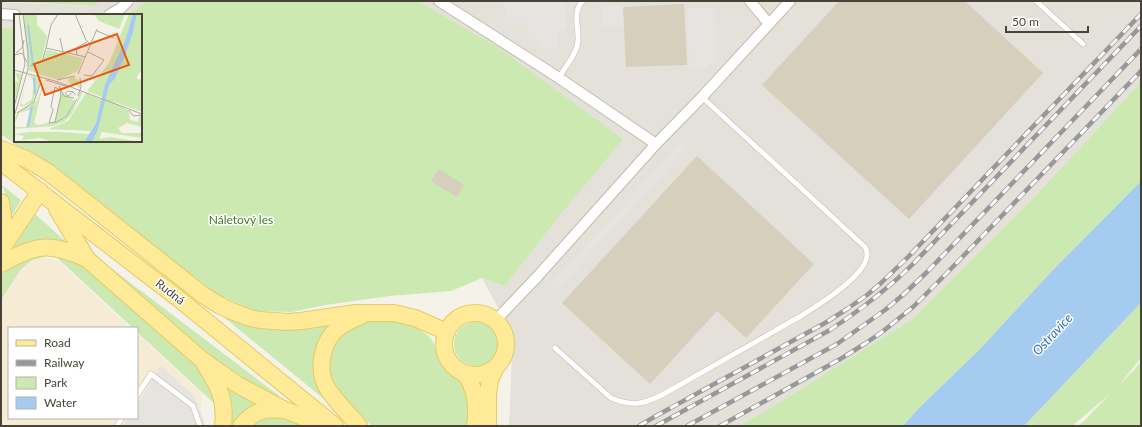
<svg xmlns="http://www.w3.org/2000/svg" width="1142" height="427" viewBox="0 0 1142 427" font-family="Lato,sans-serif">
  <rect width="100%" height="100%" fill="#f4f2e9"/>
  <path fill="#f6ebd4" d="M 44,257 L 58,261 L 130,328 L 9,328 L 9,418 L 137,418 L 137,334 L 202,394 L 199,426 L 1,426 L 1,300 L 21,269 L 32,260 Z"/>
  <g fill="#e4e1da">
    <path d="M 99,1 L 147,1 L 128,15 L 15,15 L 15,29 L 1,27 L 1,2 L 96,6 Z"/>
    <path d="M 418,1 L 1141,1 L 1141,82 L 1037,194 L 911,320 L 764,412 L 738,426 L 509,426 L 513,335 L 482,278 L 505,286 L 560,215 L 496,46 Z"/>
  </g>
  <g fill="#cbe9b1">
    <path d="M 1,1 L 99,1 L 96,6 Z"/>
    <path d="M 147,1 L 418,1 L 496,46 L 623,139 L 560,215 L 505,286 L 482,278 L 451,291 L 389,296 L 325,305 L 292,312 L 256,311 L 218,295 L 105,210 L 1,134 L 1,27 L 15,29 L 15,141 L 141,141 L 141,15 L 128,15 Z"/>
    <path d="M 1141,82 L 1141,181 L 1051,272 L 980,349 L 918,409 L 903,426 L 738,426 L 764,412 L 911,320 L 1037,194 Z"/>
    <path d="M 2,185 L 21,200 L 10,219 L 8,201 Z"/>
    <path d="M 34,213 L 66,242 L 63,243 L 11,252 Z"/>
    <path d="M 46,252 L 44,257 L 32,260 L 21,269 L 1,300 L 1,272 L 15,262 Z"/>
    <path d="M 54,255 L 80,263 L 199,368 L 212,384 L 218,407 L 137,332 L 137,328 L 133,328 Z"/>
    <path d="M 103,262 L 278,395 L 281,400 L 226,371 L 100,264 Z"/>
    <path d="M 1141,302 L 1141,358 L 1119,385 L 1135,369 L 1141,361 L 1141,426 L 1078,426 L 1085,420 L 1110,394 L 1072,426 L 1024,426 L 1136,308 Z"/>
    <path d="M 220,314 L 339,319 L 320,346 L 335,408 Z"/>
    <path d="M 386,320 C 404,323 427,327 435,346 C 438,353 440,363 445,369 C 449,374 458,379 464,384 C 471,393 469,415 470,426 L 372,426 C 360,414 343,400 334,386 C 319,362 334,334 359,324 C 367,321 377,321 386,320 Z"/>
    <circle cx="476" cy="344" r="22"/>
    <path d="M 226,385 L 263,405 L 234,426 L 228,426 Z"/>
    <path d="M 274,413 L 305,426 L 253,426 L 251,423 Z"/>
  </g>
  <g fill="#e6e4e0">
    <path d="M 505,1 L 565,1 L 566,30 L 559,31 L 559,48 L 541,49 L 541,41 L 529,41 L 528,23 L 505,24 Z"/>
    <path d="M 630,5 L 630,26 L 603,27 L 602,7 Z"/>
    <path d="M 687,8 L 715,8 L 717,63 L 709,63 L 709,68 L 689,69 Z"/>
    <path d="M 681,142 L 687,148 L 557,290 L 551,284 Z"/>
    <path d="M 161,366 L 193,395 L 204,420 L 204,426 L 123,426 L 128,418 L 137,418 L 137,404 Z"/>
  </g>
  <path fill="#a5cbf1" d="M 1141,181 L 1141,302 L 1136,308 L 1024,426 L 903,426 L 918,409 L 980,349 L 1051,272 Z"/>
  <g fill="#d6cfbe">
    <path d="M 839,1 L 965,1 L 1043,73 L 909,219 L 762,85 Z"/>
    <path d="M 684,4 L 687,65 L 626,67 L 623,7 Z"/>
    <path d="M 697,156 L 814,264 L 746,338 L 717,311 L 650,384 L 562,303 Z"/>
    <path d="M 439,169 L 464,185 L 457,197 L 431,181 Z"/>
  </g>
  <g fill="none" stroke-linecap="round" stroke-linejoin="round">
    <defs>
      <g id="lane">
        <path d="M 1036,1 L 1083,44"/>
        <path d="M 559,78 C 565,67 577,54 578,41 C 579,28 572,11 583,1"/>
        <path d="M 555,348 L 611,398 C 634,408 648,403 669,391 L 801,316 C 817,306 879,269 865,247 L 702,97"/>
        <path d="M 137,395 L 151,374 L 193,406 L 200,426"/>
        <path d="M 117,426 L 122,418"/>
      </g>
      <g id="street">
        <path d="M 439,1 L 559,78 L 656,144"/>
        <path d="M 750,1 L 769,24"/>
        <path d="M 1,14 L 15,15"/>
        <path d="M 109,15 L 121,8 L 128,1"/>
        <path d="M 495,321 L 537,277 L 656,144 L 702,97 L 790,1"/>
      </g>
      <g id="primary">
        <path d="M 1,149 L 28,160 L 48,172 L 203,295 L 219,305 L 229,310 L 250,318 L 260,320 L 288,322 L 301,321 L 356,313 L 394,313 L 415,318 L 447,332"/>
        <path d="M 1,162 L 179,299 L 335,426"/>
        <path d="M 1,202 L 3,217 L 1,246"/>
        <path d="M 57,209 L 87,259 L 201,359 L 238,385 L 285,410 L 308,419 L 322,426"/>
        <path d="M 1,250 L 40,191"/>
        <path d="M 1,264 C 37,244 50,242 87,259"/>
        <circle cx="475" cy="344" r="31"/>
        <path d="M 205,365 C 219,386 226,400 223,426"/>
        <path d="M 465,373 C 476,389 478,407 475,426"/>
        <path d="M 241,426 C 255,410 264,408 284,410"/>
        <path d="M 359,426 C 349,414 334,400 326,386 C 317,368 322,342 337,329 C 344,323 353,319 361,316"/>
        <path d="M 488,426 L 488,394 L 490,380 L 496,367"/>
      </g>
    </defs>
    <use href="#lane" stroke="#c0bbab" stroke-width="6"/>
    <use href="#street" stroke="#c0bbab" stroke-width="12"/>
    <use href="#primary" stroke="#e5cb66" stroke-width="18"/>
    <use href="#lane" stroke="#fff" stroke-width="5"/>
    <use href="#street" stroke="#fff" stroke-width="10"/>
    <use href="#primary" stroke="#ffeb97" stroke-width="16"/>
    <defs>
      <g id="rail">
        <path d="M 639,426 L 656,416 L 825,323 L 847,309 L 867,295 L 881,283 L 908,257 L 1141,14"/>
        <path d="M 656,426 L 830,330 C 860,310 888,289 914,263 L 1141,26"/>
        <path d="M 687,426 L 837,344 L 885,310 L 904,294 L 927,272 L 1141,49"/>
        <path d="M 720,426 L 842,358 L 866,343 L 882,332 L 913,307 L 945,275 L 1141,71"/>
      </g>
    </defs>
    <use href="#rail" stroke="#989898" stroke-width="4.5"/>
    <use href="#rail" stroke="#fff" stroke-width="3" stroke-dasharray="9" stroke-linecap="butt"/>
  </g>
  <g text-anchor="middle" stroke-width="3" stroke-linejoin="round" paint-order="stroke">
    <g font-size="12" fill="#407b29" stroke="#fff">
      <text x="241" y="224">Náletový les</text>
    </g>
    <g font-size="12" fill="#484337" stroke="#fff">
      <text transform="translate(170 292) rotate(38)" y="4">Rudná</text>
    </g>
    <g font-size="13" font-style="italic" fill="#2e70b6" stroke="#fff">
      <text transform="translate(1052 334) rotate(-47)" y="5">Ostravice</text>
    </g>
  </g>
  <g transform="translate(14 14)">
    <rect width="128" height="128" fill="#f4f2e9"/>
    <path d="M 9,0 L 23,0 L 23,11 L 33,22 L 27,48 L 20,52 L 28,49 L 33,36 L 69,44 L 64,57 L 44,66 L 15,57 ZM 80,0 L 111,0 L 105,15 L 85,7 ZM 115,0 L 119,0 L 112,24 L 88,83 L 73,77 L 95,49 ZM 123,0 L 128,0 L 128,55 L 123,62 L 123,65 L 128,66 L 128,98 L 98,87 L 115,97 L 116,106 L 124,108 L 125,102 L 128,102 L 128,113 L 113,109 L 104,114 L 108,119 L 128,119 L 128,124 L 88,118 L 85,125 L 96,123 L 128,128 L 78,128 L 95,71 L 119,18 ZM 1,59 L 8,60 L 0,89 L 0,67 L 5,68 ZM 14,61 L 24,64 L 26,68 L 19,88 L 7,93 L 6,91 L 13,65 L 7,90 L 10,91 L 18,85 L 20,67 ZM 60,63 L 65,67 L 66,74 L 54,68 L 55,64 ZM 30,67 L 20,109 L 24,111 L 51,105 L 63,88 L 66,77 L 69,78 L 57,101 L 51,107 L 39,112 L 0,115 L 0,107 L 1,113 L 12,113 L 16,96 L 5,99 L 2,107 L 0,106 L 3,99 L 23,87 ZM 47,78 L 61,87 L 53,102 L 41,108 ZM 72,79 L 88,86 L 82,109 L 76,117 L 35,115 L 54,107 ZM 16,118 L 44,118 L 75,120 L 70,128 L 39,128 L 26,124 L 8,126 L 10,122 L 0,120 Z" fill="#cbe9b1"/>
    <path d="M 119,0 L 123,0 L 119,18 L 111,42 L 101,64 L 95,71 L 84,115 L 78,128 L 70,128 L 82,109 L 91,71 L 112,24 Z" fill="#a5cbf1"/>
    <path fill="none" stroke="#a5cbf1" stroke-width="2" d="M 14,11 L 19,51M 20,63 L 21,80M 14,113 L 18,92"/>
    <path fill="none" stroke="#afaca2" stroke-width="1" d="M 61,0 L 72,26 L 77,31M 83,17 L 100,24M 46,24 L 49,38M 32,34 L 37,11 L 44,0M 2,39 L 8,34 L 10,26M 0,41 L 8,39 L 13,48M 63,41 L 62,34 L 73,28M 16,52 L 28,48 L 32,34 L 72,43M 0,56 L 41,67 L 128,100M 64,60 L 83,15M 70,61 L 78,62 L 90,46 L 74,38M 32,66 L 51,72M 43,66 L 61,62M 45,72 L 50,82 L 60,84M 59,78 L 54,82 L 51,79 L 54,77 L 59,78 L 62,81M 64,82 L 67,73 L 66,64M 0,93 L 11,50 L 5,0M 115,96 L 119,102 L 128,101M 3,99 L 20,88 L 26,70M 0,103 L 14,55 L 14,38 L 9,0M 41,108 L 47,81 L 46,76 L 41,73 L 37,92 L 39,96 L 35,109 L 43,108 L 44,107 L 52,103 L 63,85"/>
    <path fill="#e8590c" fill-opacity="0.15" stroke="#e8590c" stroke-width="2" d="M 103,20 L 115,51 L 31,81 L 20,50 Z"/>
    <rect width="128" height="128" fill="none" stroke="#484337" stroke-width="2"/>
  </g>
  <rect width="1142" height="427" fill="none" stroke="#484337" stroke-width="4"/>
  <rect x="8" y="327" width="130" height="92" fill="#ffffff" stroke="#b6b4af"/>
  <rect x="16" y="340" width="20" height="6" fill="#ffeb97" stroke="#b6b4af"/>
  <text x="44" y="347" font-size="12" fill="#484337">Road</text>
  <rect x="16" y="360" width="20" height="6" fill="#989898" stroke="#b6b4af"/>
  <text x="44" y="367" font-size="12" fill="#484337">Railway</text>
  <rect x="16" y="377" width="20" height="12" fill="#cbe9b1" stroke="#b6b4af"/>
  <text x="44" y="387" font-size="12" fill="#484337">Park</text>
  <rect x="16" y="397" width="20" height="12" fill="#a5cbf1" stroke="#b6b4af"/>
  <text x="44" y="407" font-size="12" fill="#484337">Water</text>
  <path d="M1006 26v6h82v-6" fill="none" stroke="#484337" stroke-width="2"/>
  <text x="1012" y="26" font-size="12" fill="#484337" stroke="#ffffff" stroke-width="3" paint-order="stroke">50 m</text>
</svg>
